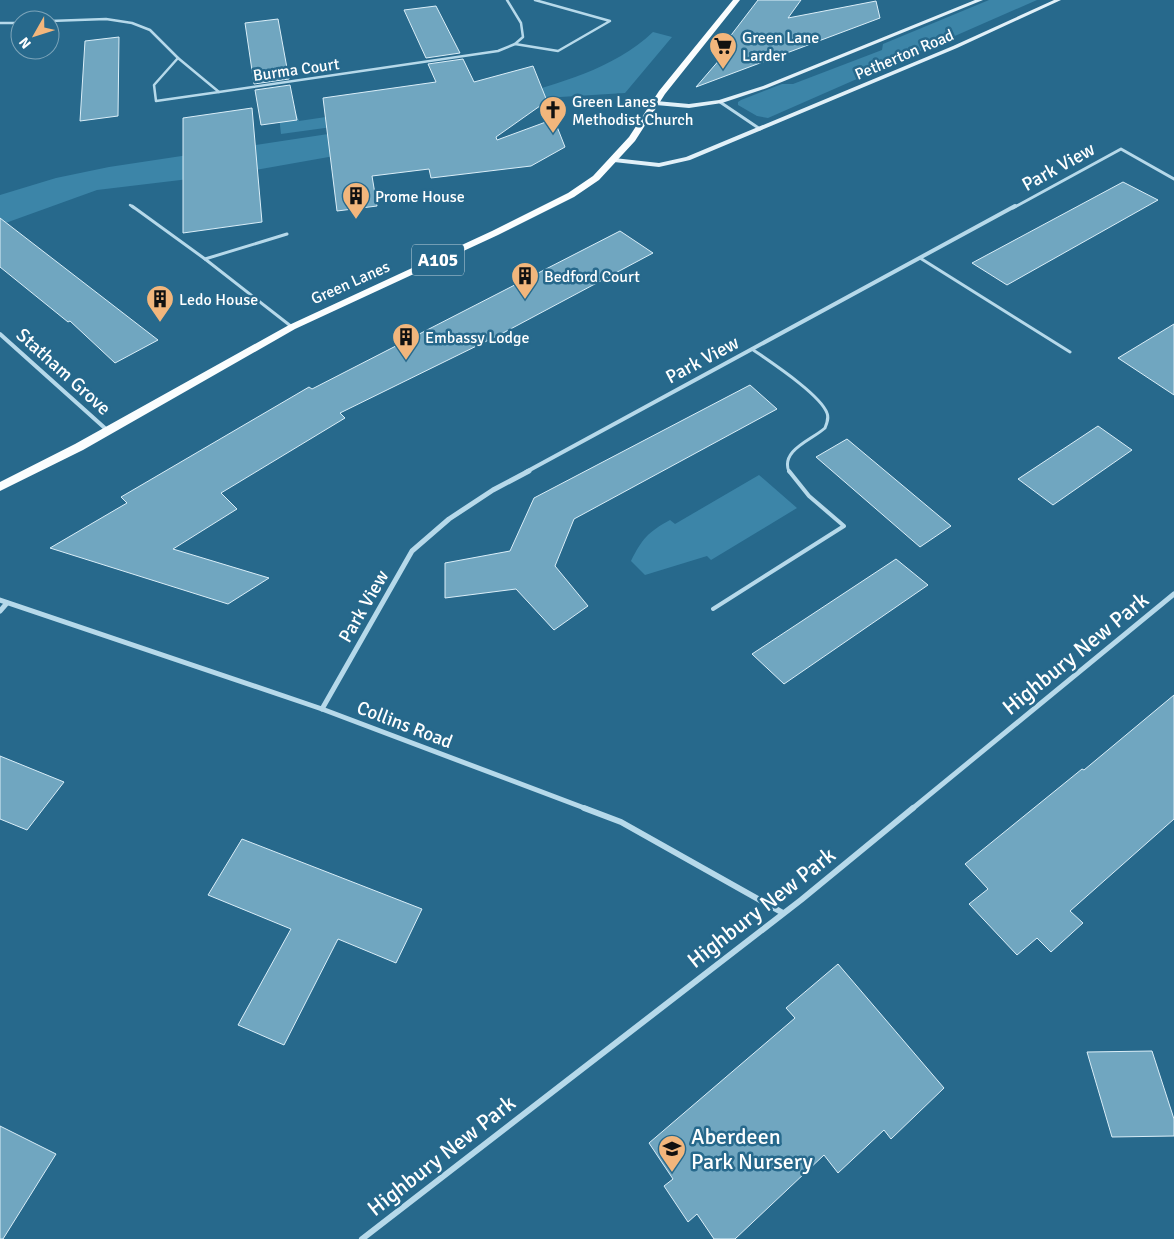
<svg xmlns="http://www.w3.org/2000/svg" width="1174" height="1239" viewBox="0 0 1174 1239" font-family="Signika,sans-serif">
  <rect width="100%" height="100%" fill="#27698c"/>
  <g fill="#3c85a8">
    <path d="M 989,0 L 1037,0 L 768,118 L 757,116 L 738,105 L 738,102 L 741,100 L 782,84 L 793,84 L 882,50 L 883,44 Z"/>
    <path d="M 653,32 L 672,37 L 625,93 L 560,97 L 485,106 C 544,85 606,76 653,32 Z"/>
    <path d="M 474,95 L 478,107 L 281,134 L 278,107 L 293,105 L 299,121 Z"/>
    <path d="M 381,126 L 385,147 L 239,173 L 97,190 L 0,225 L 0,195 L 56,178 L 109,167 Z"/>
    <path d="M 759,475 L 797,508 L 711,560 L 707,556 L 645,575 L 631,561 C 642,539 648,532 670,520 L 675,524 Z"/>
  </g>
  <g fill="#70a6c0" stroke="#daeef8">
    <path d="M 758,0 L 801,0 L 788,18 L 876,1 L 880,18 L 696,87 L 727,51 L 722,47 Z"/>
    <path d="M 436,6 L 460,53 L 426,58 L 404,10 Z"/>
    <path d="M 278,19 L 289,79 L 254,84 L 245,23 Z"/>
    <path d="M 119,37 L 118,116 L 80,121 L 85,41 Z"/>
    <path d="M 463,59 L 474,82 L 533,66 L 547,101 L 496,137 L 497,140 L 554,119 L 565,147 L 531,166 L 431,178 L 429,169 L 372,176 L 377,206 L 337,211 L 323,98 L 436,82 L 428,64 Z"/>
    <path d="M 290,85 L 297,120 L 261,125 L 255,90 Z"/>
    <path d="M 252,108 L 262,222 L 183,233 L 183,118 Z"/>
    <path d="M 1123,182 L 1158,200 L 1007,285 L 972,263 Z"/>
    <path d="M 0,218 L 158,340 L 115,363 L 70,321 L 68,322 L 0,267 Z"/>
    <path d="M 620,231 L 653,253 L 503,333 L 340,413 L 345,418 L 221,493 L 237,509 L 173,549 L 269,578 L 228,604 L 50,548 L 127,503 L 121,497 L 309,387 L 312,389 Z"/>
    <path d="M 1174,324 L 1174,395 L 1118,358 Z"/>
    <path d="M 750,385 L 777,409 L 574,519 L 555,566 L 588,606 L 554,630 L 516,589 L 445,598 L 445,563 L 510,551 L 534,498 Z"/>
    <path d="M 1098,426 L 1132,450 L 1053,505 L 1018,479 Z"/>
    <path d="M 847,439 L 951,526 L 920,547 L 816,457 Z"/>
    <path d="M 896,559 L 928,585 L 784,684 L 752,654 Z"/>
    <path d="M 1174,695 L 1174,819 L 1070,911 L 1083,923 L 1051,952 L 1037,938 L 1017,955 L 969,904 L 988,889 L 965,864 L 1082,769 L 1084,770 Z"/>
    <path d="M 0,756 L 64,782 L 27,830 L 0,819 Z"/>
    <path d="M 242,839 L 422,909 L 396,963 L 338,939 L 284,1045 L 238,1025 L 291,929 L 208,895 Z"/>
    <path d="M 838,964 L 944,1088 L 891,1139 L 884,1130 L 838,1173 L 824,1155 L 735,1239 L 714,1239 L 697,1214 L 688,1222 L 664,1186 L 673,1179 L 649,1143 L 795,1018 L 786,1008 Z"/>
    <path d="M 1152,1051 L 1174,1119 L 1174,1136 L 1112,1137 L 1087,1052 Z"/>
    <path d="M 0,1126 L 56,1154 L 3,1239 L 0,1239 Z"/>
  </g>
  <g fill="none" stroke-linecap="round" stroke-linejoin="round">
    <g stroke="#b6d9ea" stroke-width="2.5">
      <path d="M 50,21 L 106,19 L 132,23 L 150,30 L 178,58 L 219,92 L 498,51 L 515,44 L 523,37 L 521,23 L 507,0"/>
      <path d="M 0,23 L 20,23"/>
      <path d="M 515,44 L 558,51 L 610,21 L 535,0"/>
      <path d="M 178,58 L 154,85 L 156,101 L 219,92"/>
      <path d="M 130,205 L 134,208"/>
    </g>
    <g stroke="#b6d9ea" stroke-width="3">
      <path d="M 132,206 L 205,259 L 292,327"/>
      <path d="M 920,258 L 1070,352"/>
      <path d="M 205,259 L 287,234"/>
      <path d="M 752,349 C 769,361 820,394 827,413 C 829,418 827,423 825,428 C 812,440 780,450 789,472"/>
    </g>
    <path stroke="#b6d9ea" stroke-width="4" d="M 713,609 L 844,526 L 809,496 L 789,471"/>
    <g stroke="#b6d9ea" stroke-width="3">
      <path d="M 720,102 L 760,129"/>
      <path d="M 1013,208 L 1121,149 L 1174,179"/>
    </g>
    <g stroke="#b6d9ea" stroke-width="4">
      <path d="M 0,334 L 107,430"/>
      <path d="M 526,472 L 1015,206"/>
    </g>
    <g stroke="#b6d9ea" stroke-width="5">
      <path d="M 0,600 L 322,709 L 587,809"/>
      <path d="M 0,611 L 7,603"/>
      <path d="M 322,709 L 412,551 L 449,519 L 493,490 L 529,471"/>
      <path d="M 912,809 L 1174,594"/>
    </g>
    <g stroke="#b6d9ea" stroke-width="6">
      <path d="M 584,808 L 621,822 L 783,913"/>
      <path d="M 362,1239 L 801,900 L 913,808"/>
    </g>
    <g fill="#e1f0f8" fill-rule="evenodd">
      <path d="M 975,0 L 983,0 L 767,88 L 722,103 L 689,108 L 656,105 L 653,103 L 656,101 L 689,104 L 719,100 L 763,86 Z"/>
      <path d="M 1054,0 L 1061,0 L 957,48 L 690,160 L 659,167 L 614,162 L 611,160 L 614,158 L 659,163 L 686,157 L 953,46 Z"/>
    </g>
    <path fill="#fafdfe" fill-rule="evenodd" d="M 733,0 L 740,0 L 665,94 L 635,141 L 599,180 L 574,197 L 498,235 L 295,329 L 83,450 L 0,491 L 0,482 L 75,444 L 289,325 L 492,231 L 568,193 L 593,176 L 629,137 L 659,91 Z"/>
  </g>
  <defs>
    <symbol id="supermarket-pin" viewBox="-11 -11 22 30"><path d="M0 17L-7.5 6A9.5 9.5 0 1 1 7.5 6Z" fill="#f2b67c" stroke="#27698c"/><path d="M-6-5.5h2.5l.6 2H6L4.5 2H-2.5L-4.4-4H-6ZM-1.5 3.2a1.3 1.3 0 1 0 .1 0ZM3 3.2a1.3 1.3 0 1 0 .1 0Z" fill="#111"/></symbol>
    <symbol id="church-pin" viewBox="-11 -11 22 30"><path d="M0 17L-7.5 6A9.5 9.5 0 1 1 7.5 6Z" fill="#f2b67c" stroke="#27698c"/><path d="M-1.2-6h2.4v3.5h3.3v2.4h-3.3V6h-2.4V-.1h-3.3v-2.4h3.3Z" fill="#111"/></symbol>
    <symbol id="building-pin" viewBox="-11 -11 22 30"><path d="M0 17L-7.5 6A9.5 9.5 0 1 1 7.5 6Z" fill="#f2b67c" stroke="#27698c"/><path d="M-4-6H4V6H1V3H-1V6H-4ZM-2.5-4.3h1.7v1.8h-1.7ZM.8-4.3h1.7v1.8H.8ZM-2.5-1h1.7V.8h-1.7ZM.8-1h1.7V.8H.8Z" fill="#111"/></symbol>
    <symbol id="school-pin" viewBox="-11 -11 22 30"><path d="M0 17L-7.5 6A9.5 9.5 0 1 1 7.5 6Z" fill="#f2b67c" stroke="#27698c"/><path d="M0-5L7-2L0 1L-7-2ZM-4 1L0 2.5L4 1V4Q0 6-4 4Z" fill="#111"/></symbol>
  </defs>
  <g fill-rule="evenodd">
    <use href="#supermarket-pin" x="707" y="30" width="32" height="43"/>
    <use href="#church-pin" x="537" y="94" width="32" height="43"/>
    <use href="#building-pin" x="340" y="180" width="32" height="43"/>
    <use href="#building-pin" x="509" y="260" width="32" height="43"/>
    <use href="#building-pin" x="144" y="283" width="32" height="43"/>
    <use href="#building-pin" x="390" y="321" width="32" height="43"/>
    <use href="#school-pin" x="656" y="1133" width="32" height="43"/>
  </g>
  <g text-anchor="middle" stroke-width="5" stroke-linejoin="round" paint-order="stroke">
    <g font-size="16" fill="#fff" stroke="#27698c" text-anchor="start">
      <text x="742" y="43">Green Lane<tspan x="742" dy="18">Larder</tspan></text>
      <text x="572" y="107">Green Lanes<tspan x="572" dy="18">Methodist Church</tspan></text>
      <text x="375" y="202">Prome House</text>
      <text x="544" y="282">Bedford Court</text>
      <text x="179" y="305">Ledo House</text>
      <text x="425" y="343">Embassy Lodge</text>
    </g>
    <g font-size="16" fill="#fff" stroke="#27698c">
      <text transform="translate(904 54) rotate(-23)" y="6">Petherton Road</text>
      <text transform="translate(296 69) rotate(-8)" y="6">Burma Court</text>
      <text transform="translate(350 282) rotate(-24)" y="6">Green Lanes</text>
    </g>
    <rect fill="#27698c" stroke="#bed2dc" stroke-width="1" x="412" y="244.5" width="52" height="31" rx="4"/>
    <g font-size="18" font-weight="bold" fill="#fff">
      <text x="438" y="266">A105</text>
    </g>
    <g font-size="19" fill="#fff" stroke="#27698c">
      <text transform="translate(1058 166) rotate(-29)" y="7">Park View</text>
      <text transform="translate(702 359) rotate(-28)" y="7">Park View</text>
      <text transform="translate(64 371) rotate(42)" y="7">Statham Grove</text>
      <text transform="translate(363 606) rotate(-60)" y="7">Park View</text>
      <text transform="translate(405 724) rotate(21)" y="7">Collins Road</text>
    </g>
    <g font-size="22" fill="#fff" stroke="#27698c">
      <text transform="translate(1075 653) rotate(-39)" y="8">Highbury New Park</text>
      <text transform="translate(761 907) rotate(-38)" y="8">Highbury New Park</text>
      <text transform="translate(441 1155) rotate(-38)" y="8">Highbury New Park</text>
    </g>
    <g font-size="22" fill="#fff" stroke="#27698c" text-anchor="start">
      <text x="691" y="1144">Aberdeen<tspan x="691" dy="25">Park Nursery</tspan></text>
    </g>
  </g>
  <g transform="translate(35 35) rotate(231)"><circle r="24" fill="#27698c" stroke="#7da5ba"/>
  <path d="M0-4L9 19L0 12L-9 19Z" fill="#f2b67c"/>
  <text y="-8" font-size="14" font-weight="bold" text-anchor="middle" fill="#ffffff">N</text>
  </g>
</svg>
